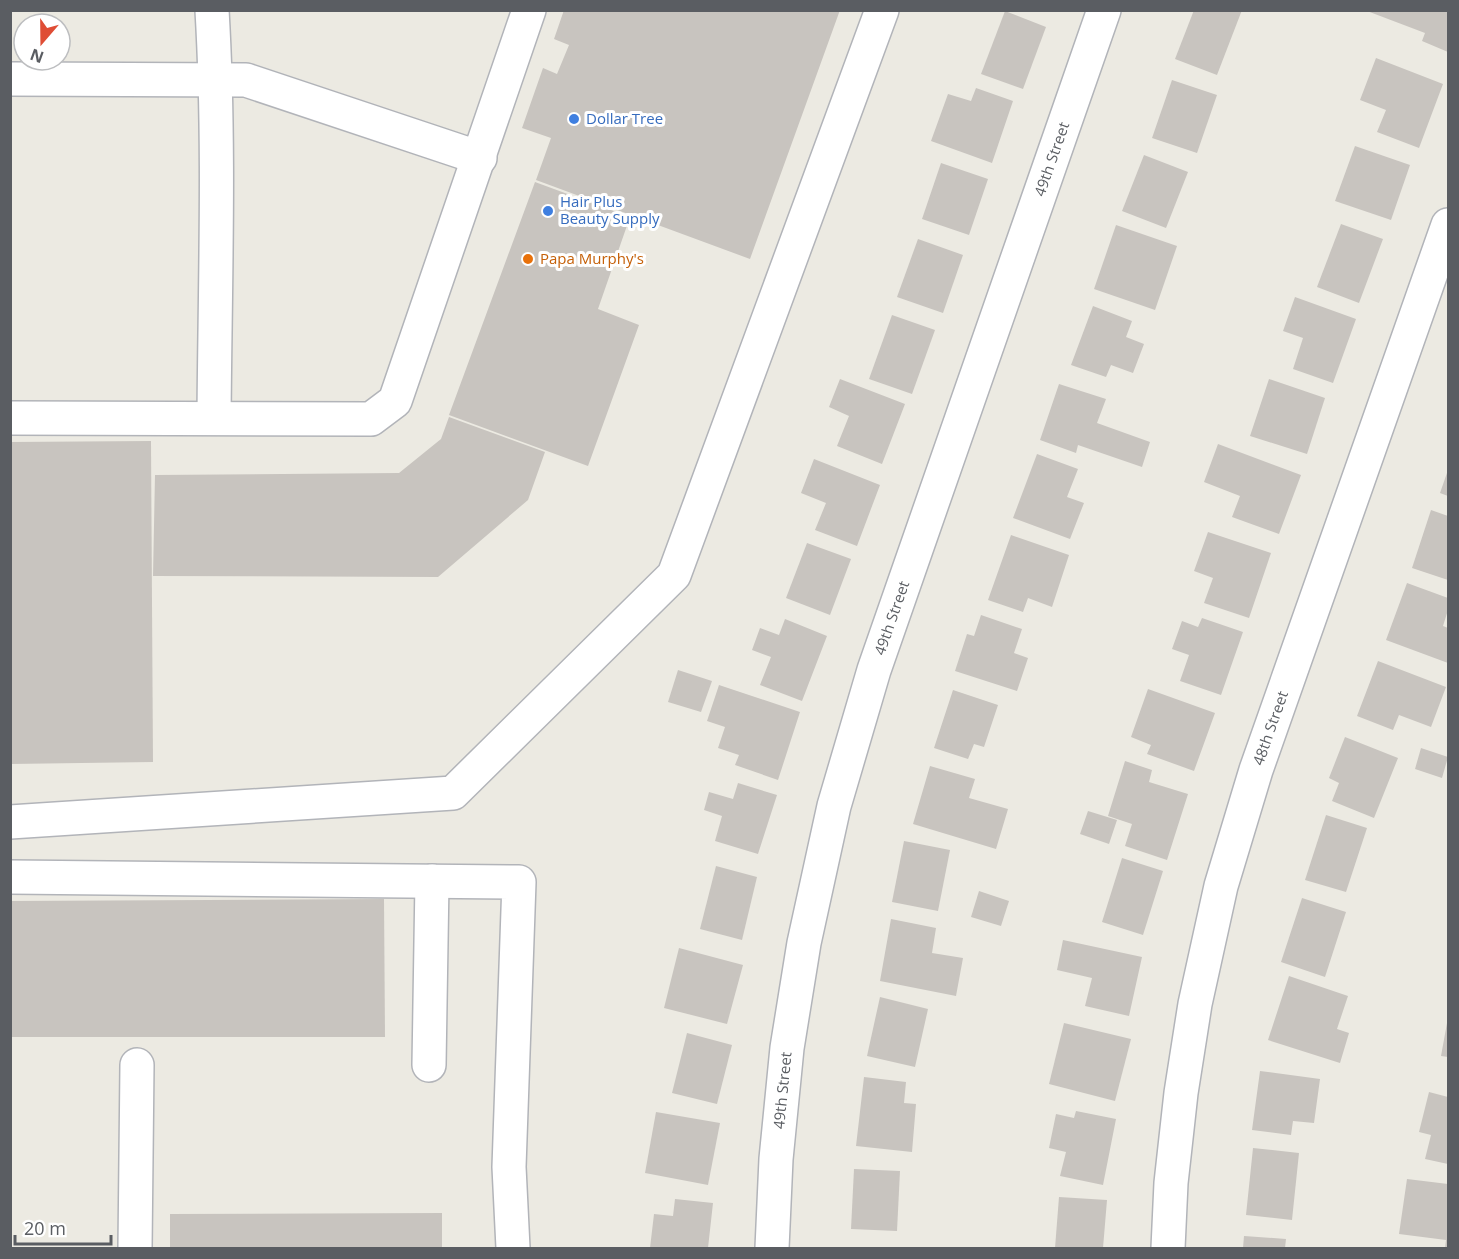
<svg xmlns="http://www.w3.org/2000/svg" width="1459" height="1259" viewBox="0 0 1459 1259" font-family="'Open Sans',sans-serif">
  <rect width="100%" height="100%" fill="#eceae2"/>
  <g fill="#c8c4bf">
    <path d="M 564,10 L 840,10 L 750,259 L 536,180 L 551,138 L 522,128 L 543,68 L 557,74 L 569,45 L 554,39 Z"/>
    <path d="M 1194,10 L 1242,10 L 1217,75 L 1175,59 Z"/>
    <path d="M 1448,10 L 1448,52 L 1422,41 L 1425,33 L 1367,11 Z"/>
    <path d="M 1005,11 L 1046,27 L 1023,89 L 981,74 Z"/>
    <path d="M 1376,58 L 1443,84 L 1419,148 L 1377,132 L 1386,110 L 1360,100 Z"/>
    <path d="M 1172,80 L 1217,95 L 1197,153 L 1152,138 Z"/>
    <path d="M 976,88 L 1013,101 L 992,163 L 931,141 L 948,94 L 971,101 Z"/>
    <path d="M 1355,146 L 1410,165 L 1391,220 L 1335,201 Z"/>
    <path d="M 1144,155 L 1188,172 L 1166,228 L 1122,211 Z"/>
    <path d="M 941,163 L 988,179 L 969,235 L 922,219 Z"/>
    <path d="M 535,182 L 630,217 L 598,309 L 639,325 L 588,466 L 449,415 Z"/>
    <path d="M 1341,224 L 1383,239 L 1359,303 L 1317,287 Z"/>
    <path d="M 1116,225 L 1177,246 L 1155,310 L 1094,289 Z"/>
    <path d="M 918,239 L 963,255 L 943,313 L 897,297 Z"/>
    <path d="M 1295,297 L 1356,319 L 1333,383 L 1293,369 L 1303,338 L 1283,331 Z"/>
    <path d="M 1093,306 L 1132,321 L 1126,337 L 1144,344 L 1133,373 L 1111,365 L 1106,377 L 1071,365 Z"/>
    <path d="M 892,315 L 935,330 L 912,394 L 869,379 Z"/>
    <path d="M 840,379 L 905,404 L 882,464 L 837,446 L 849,416 L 829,407 Z"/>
    <path d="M 1269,379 L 1325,398 L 1307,454 L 1250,436 Z"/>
    <path d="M 1059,384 L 1106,399 L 1097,423 L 1150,442 L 1142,467 L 1078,445 L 1076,453 L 1040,440 Z"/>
    <path d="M 449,417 L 545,452 L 528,500 L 438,577 L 153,576 L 155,475 L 399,473 L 441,439 Z"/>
    <path d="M 151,441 L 153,762 L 10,764 L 10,442 Z"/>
    <path d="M 1218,444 L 1301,475 L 1279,534 L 1232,517 L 1240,496 L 1204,482 Z"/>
    <path d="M 1037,454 L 1078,469 L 1067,497 L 1084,503 L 1070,539 L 1013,518 Z"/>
    <path d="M 814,459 L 880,485 L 857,546 L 815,530 L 826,503 L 801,493 Z"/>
    <path d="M 1448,470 L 1448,496 L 1440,493 Z"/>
    <path d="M 1431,510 L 1448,516 L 1448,580 L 1412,568 Z"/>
    <path d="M 1208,532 L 1271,553 L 1249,618 L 1204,603 L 1213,578 L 1194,571 Z"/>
    <path d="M 1011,535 L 1069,555 L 1052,607 L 1028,598 L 1023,612 L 988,600 Z"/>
    <path d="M 807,543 L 851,559 L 830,615 L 786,598 Z"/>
    <path d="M 1407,583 L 1448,598 L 1448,610 L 1443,626 L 1448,628 L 1448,663 L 1386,640 Z"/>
    <path d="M 981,615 L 1022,629 L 1014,653 L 1028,658 L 1017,691 L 955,671 L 967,634 L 974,636 Z"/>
    <path d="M 1202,618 L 1243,632 L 1221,695 L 1180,681 L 1189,655 L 1172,649 L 1182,621 L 1198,627 Z"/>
    <path d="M 785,619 L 827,636 L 802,701 L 760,685 L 771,657 L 752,650 L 760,628 L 779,635 Z"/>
    <path d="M 1378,661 L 1446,687 L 1431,727 L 1399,715 L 1393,730 L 1357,716 Z"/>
    <path d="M 678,670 L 712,681 L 701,712 L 668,702 Z"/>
    <path d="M 719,685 L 800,712 L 778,780 L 735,765 L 739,755 L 718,748 L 725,727 L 707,721 Z"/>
    <path d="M 1148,689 L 1215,713 L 1194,771 L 1147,754 L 1151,745 L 1131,737 Z"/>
    <path d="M 953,690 L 998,705 L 984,747 L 974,744 L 968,759 L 934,748 Z"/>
    <path d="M 1345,737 L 1398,758 L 1374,818 L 1332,801 L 1339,783 L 1329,778 Z"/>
    <path d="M 1421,748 L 1448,757 L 1442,778 L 1415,769 Z"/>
    <path d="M 1125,761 L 1152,770 L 1149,782 L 1188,794 L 1167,860 L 1125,846 L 1132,824 L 1108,816 Z"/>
    <path d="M 930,766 L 975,779 L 969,798 L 1008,809 L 996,849 L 913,824 Z"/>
    <path d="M 738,783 L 777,795 L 758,854 L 715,841 L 722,816 L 704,810 L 709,792 L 733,799 Z"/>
    <path d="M 1088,811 L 1117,820 L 1109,844 L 1080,834 Z"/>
    <path d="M 1326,815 L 1367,828 L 1346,892 L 1305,880 Z"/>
    <path d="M 904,841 L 950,850 L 938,911 L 892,902 Z"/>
    <path d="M 1122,858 L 1163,871 L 1143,935 L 1102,922 Z"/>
    <path d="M 716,866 L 757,877 L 742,940 L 700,929 Z"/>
    <path d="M 979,891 L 1009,901 L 1001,926 L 971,917 Z"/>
    <path d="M 1302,898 L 1346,912 L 1325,977 L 1281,962 Z"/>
    <path d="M 384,899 L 385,1037 L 10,1037 L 10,901 Z"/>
    <path d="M 891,919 L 936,928 L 932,953 L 963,958 L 956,996 L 880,981 Z"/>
    <path d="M 1063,940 L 1142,957 L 1129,1016 L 1085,1006 L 1092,978 L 1057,970 Z"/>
    <path d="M 679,948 L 743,965 L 727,1024 L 664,1008 Z"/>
    <path d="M 1289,976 L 1348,996 L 1337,1029 L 1349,1033 L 1340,1063 L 1268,1040 Z"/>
    <path d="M 880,997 L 928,1009 L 915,1067 L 867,1056 Z"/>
    <path d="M 1064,1023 L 1131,1039 L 1115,1101 L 1049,1084 Z"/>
    <path d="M 1447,1023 L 1448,1023 L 1448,1057 L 1441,1056 Z"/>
    <path d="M 687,1033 L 732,1045 L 717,1104 L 672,1093 Z"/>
    <path d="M 1260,1071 L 1320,1079 L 1314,1123 L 1293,1121 L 1291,1135 L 1252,1130 Z"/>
    <path d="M 864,1077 L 906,1082 L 904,1103 L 916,1104 L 912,1152 L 856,1146 Z"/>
    <path d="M 1429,1092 L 1448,1097 L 1448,1164 L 1425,1159 L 1431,1135 L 1419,1132 Z"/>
    <path d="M 1076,1111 L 1116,1119 L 1103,1185 L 1060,1176 L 1066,1152 L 1049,1148 L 1056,1114 L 1074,1118 Z"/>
    <path d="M 656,1112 L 720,1123 L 708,1185 L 645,1173 Z"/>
    <path d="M 1253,1148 L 1299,1153 L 1292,1220 L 1246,1215 Z"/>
    <path d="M 854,1169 L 900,1171 L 897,1231 L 851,1229 Z"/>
    <path d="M 1407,1179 L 1448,1184 L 1448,1248 L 1445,1248 L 1446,1240 L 1399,1234 Z"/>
    <path d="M 1059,1197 L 1107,1200 L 1103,1248 L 1055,1248 Z"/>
    <path d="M 675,1199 L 713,1203 L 708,1248 L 650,1248 L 654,1214 L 673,1216 Z"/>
    <path d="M 442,1213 L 442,1248 L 170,1248 L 170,1214 Z"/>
    <path d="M 1244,1236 L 1286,1239 L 1285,1248 L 1243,1248 Z"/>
  </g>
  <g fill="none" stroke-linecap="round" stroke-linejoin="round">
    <defs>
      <g id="minor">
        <path d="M 212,10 C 220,146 215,282 214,418"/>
        <path d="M 10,79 L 246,80 L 480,158"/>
        <path d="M 10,418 L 371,419 L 395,401 L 529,10"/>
        <path d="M 10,822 L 453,793 L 674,575 L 882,10"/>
        <path d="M 10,877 L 519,882 L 509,1167 L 513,1248"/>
        <path d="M 429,1065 L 432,881"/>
        <path d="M 135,1248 L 137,1065"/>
        <path id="s1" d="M 772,1248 L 776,1159 L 787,1048 L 804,943 L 834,806 L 874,670 L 1104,10"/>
        <path id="s2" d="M 1168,1248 L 1171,1183 L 1181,1093 L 1195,1004 L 1221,886 L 1256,770 L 1448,225"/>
      </g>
    </defs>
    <use href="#minor" stroke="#b2b4b9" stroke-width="36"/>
    <use href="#minor" stroke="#fff" stroke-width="33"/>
  </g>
  <g fill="#3f7fe0" stroke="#fff" stroke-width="2">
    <circle cx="574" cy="119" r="6"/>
    <circle cx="548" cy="211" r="6"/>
  </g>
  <circle fill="#e8710a" stroke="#fff" stroke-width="2" cx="528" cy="259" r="6"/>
  <g text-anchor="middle" stroke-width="6" stroke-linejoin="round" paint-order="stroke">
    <g font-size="15" fill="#366cbe" stroke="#fff" text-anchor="start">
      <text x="586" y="124">Dollar Tree</text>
      <text x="560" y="207">Hair Plus<tspan x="560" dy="17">Beauty Supply</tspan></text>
    </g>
    <g font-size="15" fill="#5a5d62" stroke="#fff">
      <text dy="5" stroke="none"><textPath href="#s1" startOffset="1130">49th Street</textPath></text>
      <text dy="5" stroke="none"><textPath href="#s1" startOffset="644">49th Street</textPath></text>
      <text dy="5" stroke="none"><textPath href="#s2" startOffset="532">48th Street</textPath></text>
      <text dy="5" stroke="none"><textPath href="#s1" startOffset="158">49th Street</textPath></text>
    </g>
    <g font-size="15" fill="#c56008" stroke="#fff" text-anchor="start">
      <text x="540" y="264">Papa Murphy's</text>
    </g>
  </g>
  <rect width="1459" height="1259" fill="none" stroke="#5a5d62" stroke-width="24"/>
  <g transform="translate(42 42) rotate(200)"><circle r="28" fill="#ffffff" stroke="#bdbec0" stroke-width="1.5"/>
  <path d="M0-4.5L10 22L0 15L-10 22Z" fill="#df4d35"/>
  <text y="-9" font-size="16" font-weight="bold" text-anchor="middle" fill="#5a5d62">N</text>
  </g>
  <path d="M15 1235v9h96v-9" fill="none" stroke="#5a5d62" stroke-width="3"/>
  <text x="24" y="1235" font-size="18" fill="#5a5d62" stroke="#ffffff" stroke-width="4.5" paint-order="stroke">20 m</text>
</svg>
